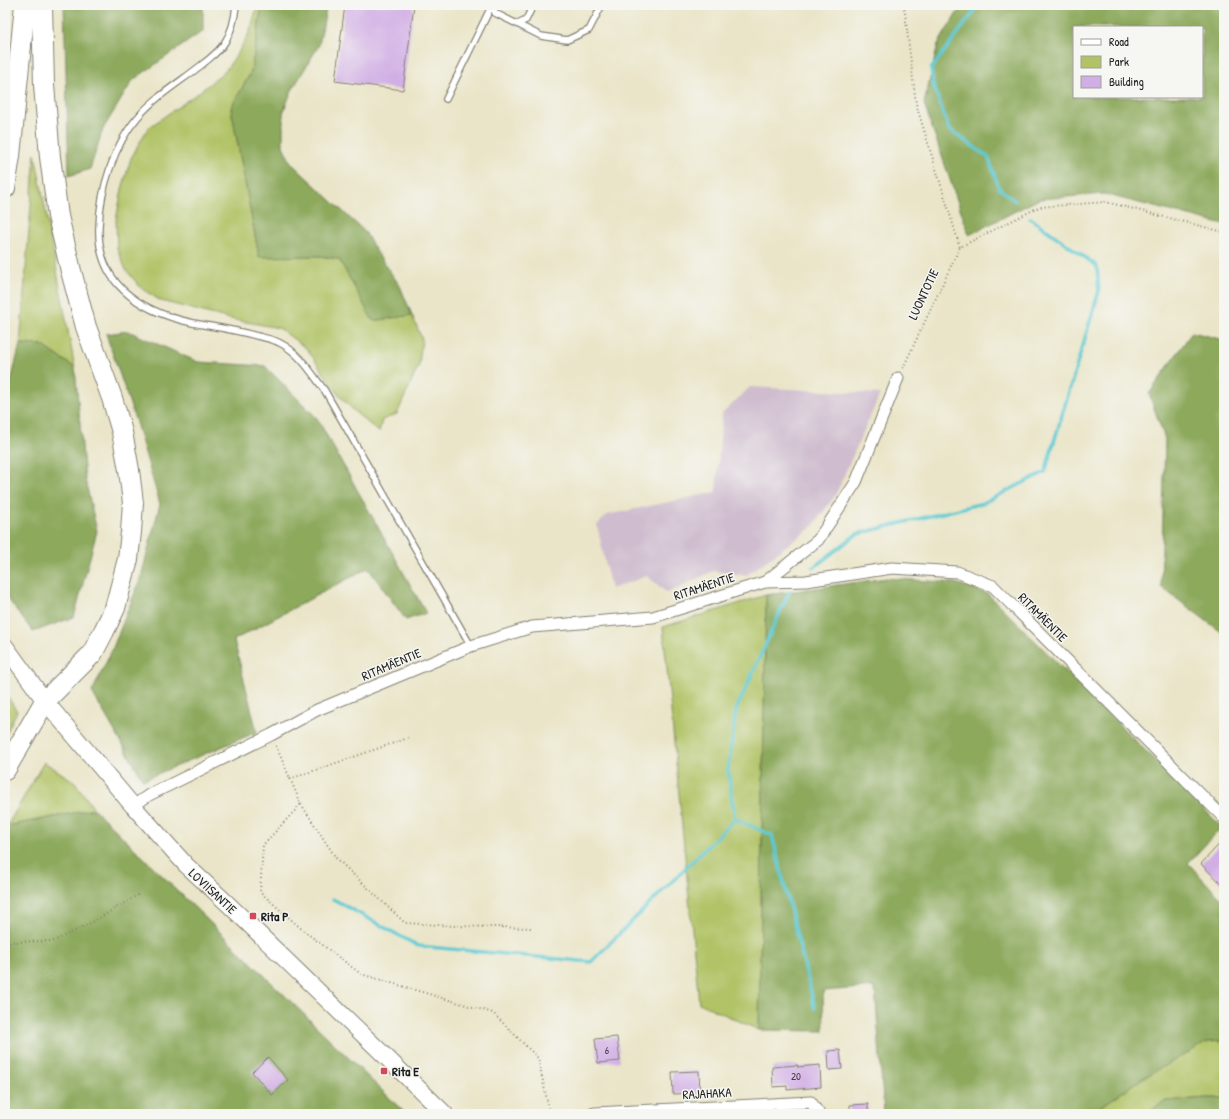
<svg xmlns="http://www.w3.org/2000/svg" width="1229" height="1119" viewBox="0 0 1229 1119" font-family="'Patrick Hand',sans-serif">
  <rect width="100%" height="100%" fill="#f6f6f2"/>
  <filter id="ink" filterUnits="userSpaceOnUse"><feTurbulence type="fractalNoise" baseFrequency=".025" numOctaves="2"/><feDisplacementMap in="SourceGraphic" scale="8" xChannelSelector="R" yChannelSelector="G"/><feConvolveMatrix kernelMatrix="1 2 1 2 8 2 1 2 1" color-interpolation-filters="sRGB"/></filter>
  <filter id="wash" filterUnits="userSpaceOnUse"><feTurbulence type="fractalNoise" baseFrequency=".012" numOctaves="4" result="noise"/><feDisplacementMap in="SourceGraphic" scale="16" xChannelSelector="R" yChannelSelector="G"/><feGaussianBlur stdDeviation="0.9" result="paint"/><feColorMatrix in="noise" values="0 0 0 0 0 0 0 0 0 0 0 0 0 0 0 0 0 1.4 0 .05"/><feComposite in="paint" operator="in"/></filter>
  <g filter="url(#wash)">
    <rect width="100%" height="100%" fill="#eae5c8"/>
    <path fill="#cfbdcf" d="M 750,387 L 880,394 L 835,496 L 812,527 L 747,575 L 713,571 L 667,593 L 647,576 L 611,589 L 597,525 L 607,515 L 716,492 L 722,414 Z"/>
    <g fill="#b1c366" stroke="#667041">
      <path d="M 258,5 L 262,5 L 251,72 L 231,108 L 259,256 L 320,256 L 339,259 L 373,320 L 412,315 L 422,339 L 419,365 L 397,414 L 382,420 L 379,432 L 355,412 L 339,395 L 307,349 L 279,328 L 230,319 L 161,301 L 142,289 L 126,270 L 117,248 L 116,220 L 122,189 L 131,158 L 148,128 L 202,90 L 226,70 L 239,51 L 249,33 Z"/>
      <path d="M 35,154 L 75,368 L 42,345 L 20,344 Z"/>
      <path d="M 766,595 L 759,1030 L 699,1003 L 663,627 Z"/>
      <path d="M 5,693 L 17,711 L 5,736 Z"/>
      <path d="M 44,762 L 75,782 L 94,809 L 7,826 Z"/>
      <path d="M 1224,1041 L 1224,1098 L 1207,1098 L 1166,1101 L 1145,1114 L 1090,1114 L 1143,1078 L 1207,1042 Z"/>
    </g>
    <g fill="#8ca95b" stroke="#54623c" fill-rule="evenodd">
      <path d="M 64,5 L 203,5 L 203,31 L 133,80 L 103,129 L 90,169 L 69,176 Z"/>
      <path d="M 262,5 L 327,5 L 319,45 L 291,92 L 283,113 L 283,146 L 291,163 L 365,232 L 377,253 L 400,286 L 412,315 L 373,321 L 339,259 L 320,256 L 259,257 L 231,108 L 251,72 Z"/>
      <path d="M 962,5 L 1224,5 L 1224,225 L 1104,194 L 1039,199 L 969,235 L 924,104 L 938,44 ZM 1074,27 L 1202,27 L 1202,97 L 1074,97 Z"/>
      <path d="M 128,331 L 198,362 L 265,366 L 317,418 L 426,613 L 406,620 L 368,568 L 234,640 L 257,732 L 143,780 L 92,692 L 112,650 L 141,577 L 160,504 L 135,419 L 106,334 Z"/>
      <path d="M 1192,332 L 1224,340 L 1224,634 L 1161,587 L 1165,439 L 1149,394 Z"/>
      <path d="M 20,344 L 42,345 L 75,368 L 85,479 L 97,531 L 74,617 L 33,632 L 5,595 L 5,407 Z"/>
      <path d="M 887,578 L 956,583 L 988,594 L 1222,827 L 1188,863 L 1223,901 L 1224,900 L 1224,1041 L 1207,1042 L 1143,1078 L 1090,1114 L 884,1114 L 875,987 L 823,991 L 824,1031 L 759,1030 L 766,595 Z"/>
      <path d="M 94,809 L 406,1114 L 5,1114 L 5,830 L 7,826 Z"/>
      <path d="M 1207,1098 L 1224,1098 L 1224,1114 L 1145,1114 L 1166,1101 Z"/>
    </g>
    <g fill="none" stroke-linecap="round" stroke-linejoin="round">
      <g stroke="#5cc9d2" stroke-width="3.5">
        <path d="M 979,5 L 931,69 L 933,84 L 949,129 L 988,157 L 999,188 L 1015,201"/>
        <path d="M 814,567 L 857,534 L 983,503 L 1045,472 L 1099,291 L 1097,266 L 1030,218"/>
        <path d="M 789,592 L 736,710 L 728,770 L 735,819 L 772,835 L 815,1008"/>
        <path d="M 333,899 L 418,946 L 591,962 L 735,819"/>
      </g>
    </g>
    <g id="blocks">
      <g fill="#d1afe5">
        <path d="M 345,5 L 414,5 L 403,90 L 335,81 Z"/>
        <path d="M 1224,839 L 1224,886 L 1201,864 Z"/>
        <path d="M 617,1037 L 620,1061 L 598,1063 L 595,1039 Z"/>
        <path d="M 840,1050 L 842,1069 L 829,1070 L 828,1051 Z"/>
        <path d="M 268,1057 L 288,1080 L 272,1095 L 252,1072 Z"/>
        <path d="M 798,1065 L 797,1067 L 820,1065 L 821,1087 L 787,1090 L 787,1086 L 773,1087 L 772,1067 Z"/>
        <path d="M 699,1071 L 700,1093 L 673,1094 L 672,1072 Z"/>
        <path d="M 868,1104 L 868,1114 L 850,1114 L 850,1105 Z"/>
      </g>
    </g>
  </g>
  <g filter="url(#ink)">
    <use href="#blocks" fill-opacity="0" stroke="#838072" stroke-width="1"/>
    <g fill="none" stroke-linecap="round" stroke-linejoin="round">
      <defs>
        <g id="lane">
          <path d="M 236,5 C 235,18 232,31 225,42 C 220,51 211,57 204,63 C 182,81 157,95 138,117 C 114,144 100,191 99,226 C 96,289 149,316 204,325 C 222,328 239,331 257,336 C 265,338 273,339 280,343 C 300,353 312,374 325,391 L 471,646"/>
          <path d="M 493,5 L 495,13 L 541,36 L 567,40 L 589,30 L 602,5"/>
          <path d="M 518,24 L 526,20 L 533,5"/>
          <path d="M 446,99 L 492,5"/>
        </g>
        <g id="street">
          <path d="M 765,582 L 818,540 L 856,482 L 898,378"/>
          <path d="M 133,806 L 149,795 L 271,735 L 317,710 L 471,646 L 532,627 L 653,617 L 765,582 L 806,581 L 892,568 L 957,572 L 993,586 L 1224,818"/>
          <path d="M 591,1114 L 595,1113 L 811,1102 L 819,1114"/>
        </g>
        <path id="secondary" d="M 5,646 L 45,701 L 133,806 L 186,865 L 228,904 L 445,1114"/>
        <g id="highway">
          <path d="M 5,188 L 10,156 L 25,5"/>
          <path d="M 5,770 L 45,701 L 92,654 L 104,631 L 115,608 L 128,559 L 131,532 L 133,503 L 129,470 L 122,432 L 112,398 L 86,327 L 71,271 L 58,216 L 50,157 L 44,85 L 42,5"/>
        </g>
      </defs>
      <use href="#lane" stroke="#838072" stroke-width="8"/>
      <use href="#street" stroke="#838072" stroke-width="13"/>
      <use href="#secondary" stroke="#838072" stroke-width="18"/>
      <use href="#highway" stroke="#838072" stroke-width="22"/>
      <g stroke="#838072" stroke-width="2" stroke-dasharray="1 3" stroke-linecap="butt">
        <path d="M 904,5 L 916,104 L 960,247"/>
        <path d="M 903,368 L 960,247 L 1039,207 L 1106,202 L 1224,232"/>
        <path d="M 276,746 L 301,804 L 263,845 L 260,892 L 304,931 L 361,974 L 493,1013 L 538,1058 L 550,1114"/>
        <path d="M 290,779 L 408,738"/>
        <path d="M 301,804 L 336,858 L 405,923 L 453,926 L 533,928"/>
        <path d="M 5,942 L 54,941 L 89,924 L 138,895"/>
      </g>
      <use href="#lane" stroke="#fff" stroke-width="5.5"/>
      <use href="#street" stroke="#fff" stroke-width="11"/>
      <use href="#secondary" stroke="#fff" stroke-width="16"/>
      <use href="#highway" stroke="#fff" stroke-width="20"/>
    </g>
  </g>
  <g fill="#d1495b" stroke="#f6f6f2" stroke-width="1.5">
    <rect x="249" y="912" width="8" height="8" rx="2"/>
    <rect x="380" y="1067" width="8" height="8" rx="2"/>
  </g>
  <g text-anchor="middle" stroke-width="3" stroke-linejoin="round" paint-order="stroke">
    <g font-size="11" fill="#49414e">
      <text x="607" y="1054">6</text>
      <text x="796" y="1080">20</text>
    </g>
    <g font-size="13" fill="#1c1c1c" stroke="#f6f6f2">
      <text transform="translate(923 294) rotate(-65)" y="5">LUONTOTIE</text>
      <text transform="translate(704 586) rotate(-18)" y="5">RITAMÄENTIE</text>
      <text transform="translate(1043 617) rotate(45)" y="5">RITAMÄENTIE</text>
      <text transform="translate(391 664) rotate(-23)" y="5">RITAMÄENTIE</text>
      <text transform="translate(213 891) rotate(43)" y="5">LOVIISANTIE</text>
      <text transform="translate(707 1093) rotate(-3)" y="5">RAJAHAKA</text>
    </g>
    <g font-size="13" font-weight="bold" fill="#1c1c1c" stroke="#f6f6f2" text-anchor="start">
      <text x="261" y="921">Rita P</text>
      <text x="392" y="1076">Rita E</text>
    </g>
  </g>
  <rect width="1229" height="1119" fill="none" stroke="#f6f6f2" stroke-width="20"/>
  <rect x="1073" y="26" width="130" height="72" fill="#f6f6f2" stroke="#9f9f9c"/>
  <rect x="1081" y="39" width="20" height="6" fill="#ffffff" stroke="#9f9f9c"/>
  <text x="1109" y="46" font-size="12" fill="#1c1c1c">Road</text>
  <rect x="1081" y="56" width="20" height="12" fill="#b1c366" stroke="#9f9f9c"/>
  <text x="1109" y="66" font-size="12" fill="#1c1c1c">Park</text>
  <rect x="1081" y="76" width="20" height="12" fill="#d1afe5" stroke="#9f9f9c"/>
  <text x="1109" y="86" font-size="12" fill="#1c1c1c">Building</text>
</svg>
